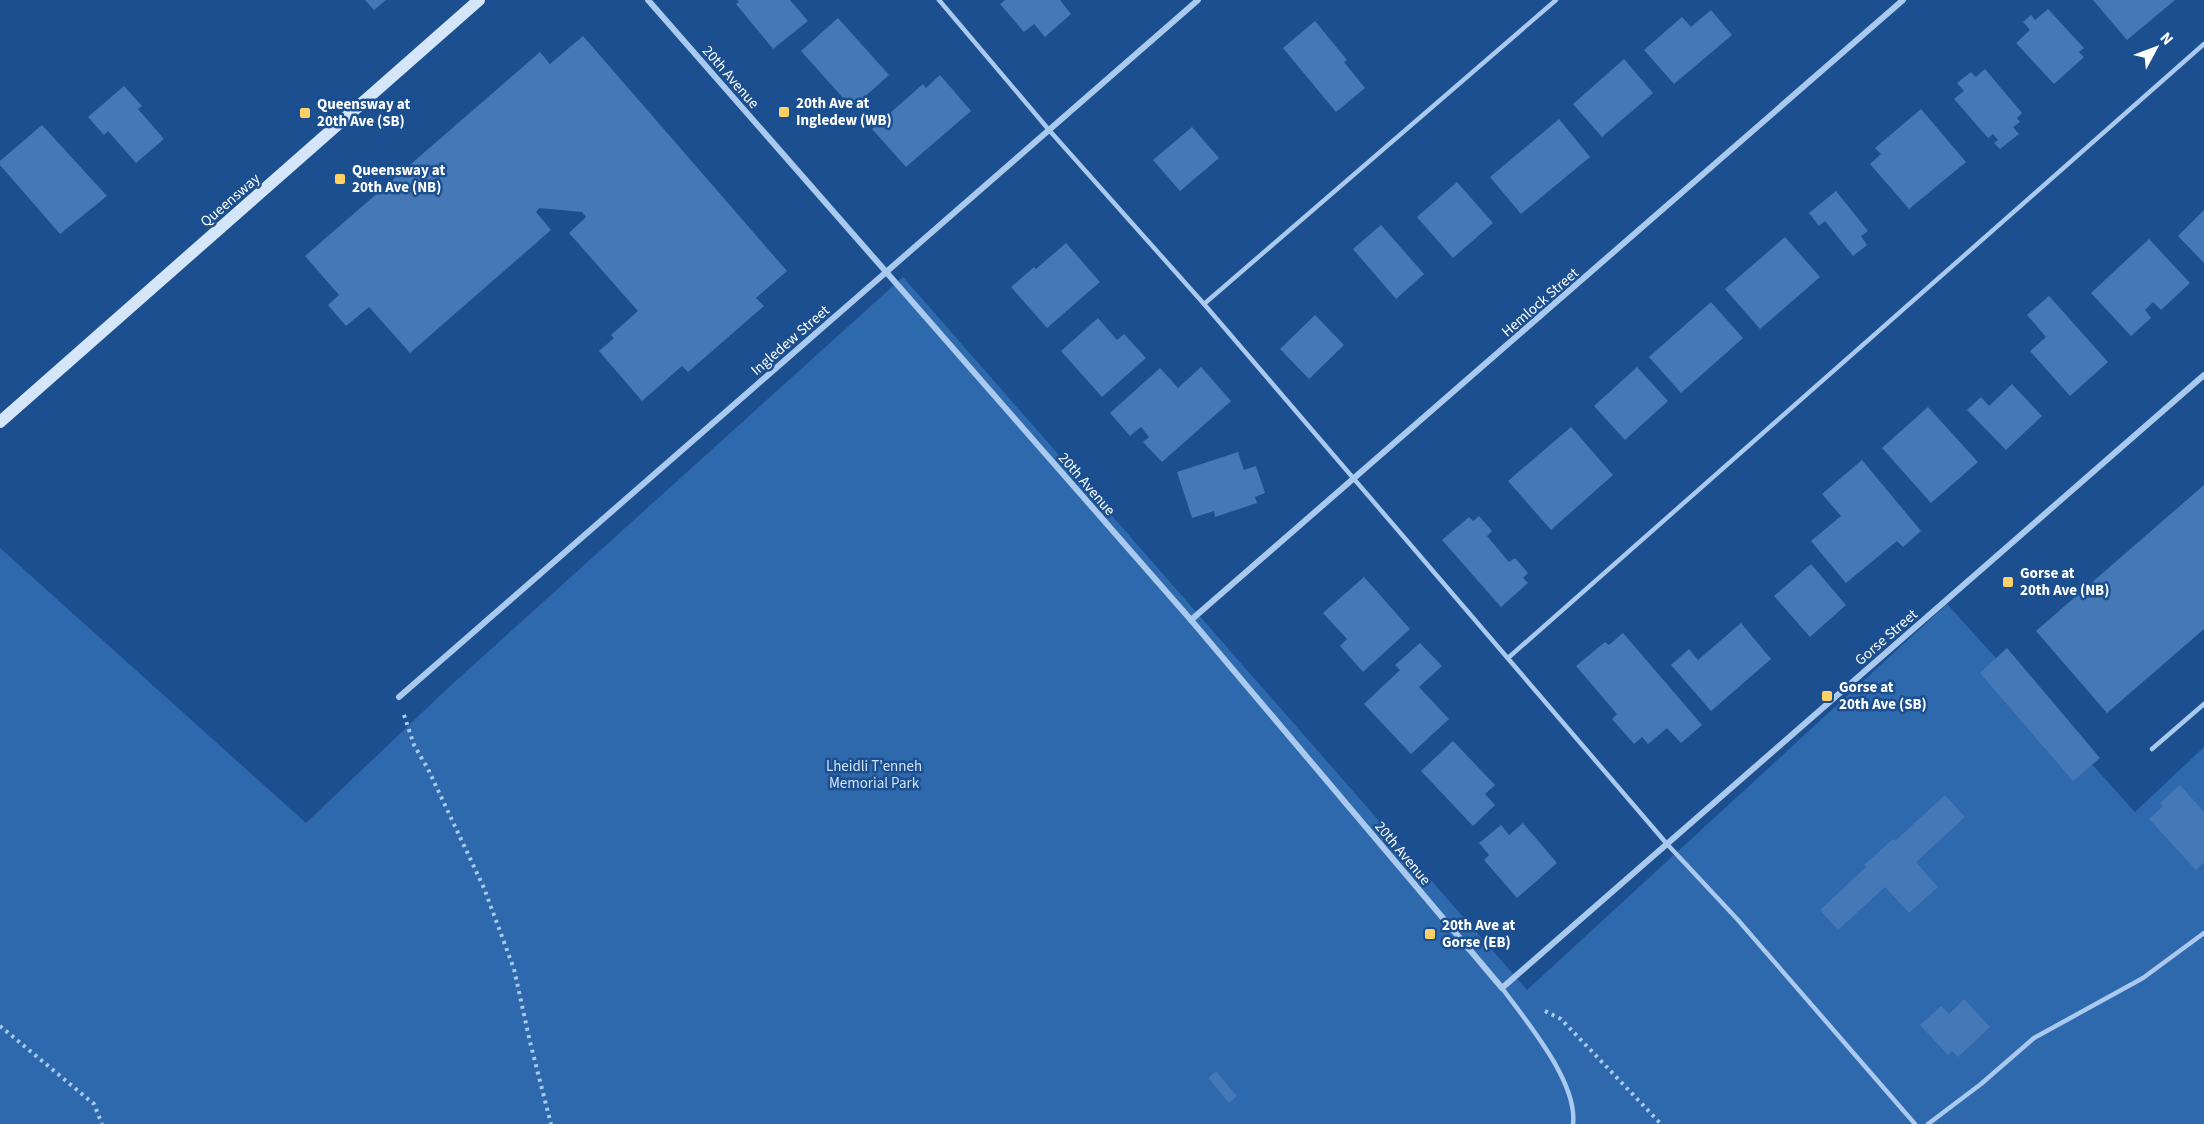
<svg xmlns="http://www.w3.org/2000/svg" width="2204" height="1124" viewBox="0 0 2204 1124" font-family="'Source Sans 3',sans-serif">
  <rect width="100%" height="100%" fill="#1b4f8f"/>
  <path fill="#2e69ad" d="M 903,277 L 1527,990 L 1947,604 L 2135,812 L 2204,747 L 2204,1124 L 0,1124 L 0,548 L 306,823 L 448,688 Z"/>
  <g fill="#4478b7">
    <path d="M 365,0 L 386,0 L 374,10 Z"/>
    <path d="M 737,0 L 790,0 L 808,21 L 773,49 L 736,4 L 739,2 Z"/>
    <path d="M 1005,0 L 1060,0 L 1071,14 L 1045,37 L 1034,24 L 1024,32 L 1000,4 Z"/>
    <path d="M 2093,0 L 2175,0 L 2127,40 Z"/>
    <path d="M 2048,9 L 2084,48 L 2079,52 L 2084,57 L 2054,84 L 2016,43 L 2030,30 L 2023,22 L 2031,15 L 2035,20 Z"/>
    <path d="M 1711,10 L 1732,35 L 1674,84 L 1644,50 L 1682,17 L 1691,27 Z"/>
    <path d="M 838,18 L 889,75 L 852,108 L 801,51 Z"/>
    <path d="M 1315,21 L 1347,60 L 1344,62 L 1365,88 L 1336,112 L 1283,48 Z"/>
    <path d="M 583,36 L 787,271 L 756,298 L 764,306 L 688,372 L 682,366 L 642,401 L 599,351 L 614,338 L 611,335 L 638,311 L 569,233 L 586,217 L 582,212 L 539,208 L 536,212 L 551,230 L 410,353 L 369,307 L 346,326 L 328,305 L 339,295 L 305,256 L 540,52 L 550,64 Z"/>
    <path d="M 1624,59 L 1653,93 L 1602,137 L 1573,104 Z"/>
    <path d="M 1985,69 L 2022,113 L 2017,118 L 2020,122 L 2013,127 L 2019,134 L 2000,149 L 1994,143 L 1998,140 L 1993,134 L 1988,138 L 1954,99 L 1964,91 L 1957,83 L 1971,72 L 1976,77 Z"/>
    <path d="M 940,75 L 971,111 L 906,167 L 872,129 L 923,84 L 926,88 Z"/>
    <path d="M 124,86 L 142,106 L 138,109 L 164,139 L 136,163 L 108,131 L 104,135 L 88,117 Z"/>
    <path d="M 1921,109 L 1966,162 L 1909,209 L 1870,164 L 1881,154 L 1875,148 Z"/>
    <path d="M 1559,119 L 1590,157 L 1521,214 L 1490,177 Z"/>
    <path d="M 42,125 L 107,196 L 60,234 L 0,165 L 0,161 Z"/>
    <path d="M 1192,127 L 1219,158 L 1180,191 L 1153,160 Z"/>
    <path d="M 1457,182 L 1493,223 L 1453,258 L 1417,217 Z"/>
    <path d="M 1836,191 L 1868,231 L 1861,236 L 1867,245 L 1853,256 L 1825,221 L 1819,226 L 1809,213 Z"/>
    <path d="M 2204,210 L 2204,263 L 2178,236 Z"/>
    <path d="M 1381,225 L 1424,274 L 1396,299 L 1353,249 Z"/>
    <path d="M 1785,237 L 1820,277 L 1760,329 L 1725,289 Z"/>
    <path d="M 2149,239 L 2190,283 L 2161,310 L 2153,302 L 2145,310 L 2151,318 L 2131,336 L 2091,293 Z"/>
    <path d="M 1066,243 L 1100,282 L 1047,328 L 1011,287 L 1034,267 L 1036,269 Z"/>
    <path d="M 2049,296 L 2108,362 L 2070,396 L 2030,351 L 2046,337 L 2027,315 Z"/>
    <path d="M 1711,302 L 1743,338 L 1681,393 L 1649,357 Z"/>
    <path d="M 1315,315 L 1344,345 L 1309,379 L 1280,349 Z"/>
    <path d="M 1098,318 L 1117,340 L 1124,334 L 1146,358 L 1102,397 L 1061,351 Z"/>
    <path d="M 1201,367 L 1231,401 L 1162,462 L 1143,442 L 1149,437 L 1141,427 L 1130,436 L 1110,413 L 1160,368 L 1178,388 Z"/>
    <path d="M 1637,367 L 1668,401 L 1625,440 L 1594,406 Z"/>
    <path d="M 2012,384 L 2042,416 L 2006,450 L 1967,410 L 1981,397 L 1989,406 Z"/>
    <path d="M 1928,407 L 1978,462 L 1931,503 L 1882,448 Z"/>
    <path d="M 1571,427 L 1613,475 L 1551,530 L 1508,481 Z"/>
    <path d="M 1238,452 L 1244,470 L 1256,466 L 1265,493 L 1255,497 L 1257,503 L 1215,517 L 1214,511 L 1192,518 L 1177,472 Z"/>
    <path d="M 1862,460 L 1921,531 L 1903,547 L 1897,541 L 1846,583 L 1811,541 L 1841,516 L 1822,494 Z"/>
    <path d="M 2204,485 L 2204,629 L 2107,713 L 2036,631 Z"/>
    <path d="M 1479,516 L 1492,531 L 1487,536 L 1509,562 L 1515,558 L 1528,573 L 1523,578 L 1528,583 L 1501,607 L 1442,540 L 1469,517 L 1473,521 Z"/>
    <path d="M 1811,564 L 1846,605 L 1810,637 L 1774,596 Z"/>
    <path d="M 1364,577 L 1410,629 L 1363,672 L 1340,646 L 1347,639 L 1323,613 Z"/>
    <path d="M 1741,623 L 1771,659 L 1711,711 L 1671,665 L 1689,649 L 1698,660 Z"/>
    <path d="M 1623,633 L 1702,725 L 1681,743 L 1667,728 L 1648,744 L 1642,737 L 1634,744 L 1612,719 L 1617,714 L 1576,666 L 1605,642 L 1609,645 Z"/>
    <path d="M 1420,643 L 1442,666 L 1419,687 L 1449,719 L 1411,754 L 1364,704 L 1400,670 L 1395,665 Z"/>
    <path d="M 2007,648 L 2100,758 L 2073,781 L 1980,673 Z"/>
    <path d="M 1453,741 L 1495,785 L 1485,794 L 1495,805 L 1473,826 L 1421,771 Z"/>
    <path d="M 2180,785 L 2204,812 L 2204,862 L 2196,870 L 2149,819 L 2163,806 L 2160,803 Z"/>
    <path d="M 1945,795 L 1965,817 L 1916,862 L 1938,887 L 1909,913 L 1885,887 L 1838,930 L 1820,910 L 1866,867 L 1864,865 L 1893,839 L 1895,841 Z"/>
    <path d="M 1523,823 L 1557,863 L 1517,898 L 1484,860 L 1489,855 L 1479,843 L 1501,825 L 1509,835 Z"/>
    <path d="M 1964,999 L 1990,1027 L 1958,1057 L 1952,1051 L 1948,1055 L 1920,1025 L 1941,1006 L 1949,1014 Z"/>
    <path d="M 1216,1071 L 1237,1096 L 1229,1103 L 1208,1078 Z"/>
  </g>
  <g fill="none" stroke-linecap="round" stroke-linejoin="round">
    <g stroke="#a9c9ee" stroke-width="4" stroke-dasharray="3 4.5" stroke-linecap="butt">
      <path d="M 404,715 L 414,745 L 428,769 L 484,888 L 514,969 L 530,1042 L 551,1124"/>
      <path d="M 1545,1011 L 1561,1019 L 1661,1124"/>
      <path d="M 0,1026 L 94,1104 L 102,1124"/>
    </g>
    <g stroke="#a9c9ee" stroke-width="4.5">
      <path d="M 939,0 L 1049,130 L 1204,304 L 1667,844 L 1738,920 L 1915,1124"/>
      <path d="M 1204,304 L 1556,0"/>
      <path d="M 1508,658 L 2204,44"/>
      <path d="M 2152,749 L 2204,704"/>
      <path d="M 1502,988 C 1526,1021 1578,1082 1573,1124"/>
      <path d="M 1928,1124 L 1981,1084 L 2034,1038 L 2143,978 L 2204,933"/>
    </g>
    <g stroke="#a9c9ee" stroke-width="6">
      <path d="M 648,0 L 1191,620 L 1502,988 L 2204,375"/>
      <path d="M 1191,620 L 1903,0"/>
      <path d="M 399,697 L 1198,0"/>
    </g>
    <path stroke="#d6e6fa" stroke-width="12" d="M 0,422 L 479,0"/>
  </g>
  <g fill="#ffd166" stroke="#1b4f8f" stroke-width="2">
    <rect x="778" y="106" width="12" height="12" rx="3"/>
    <rect x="299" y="107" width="12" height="12" rx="3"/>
    <rect x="334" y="173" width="12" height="12" rx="3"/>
    <rect x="2002" y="576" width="12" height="12" rx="3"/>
    <rect x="1821" y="690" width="12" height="12" rx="3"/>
    <rect x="1424" y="928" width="12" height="12" rx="3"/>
  </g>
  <g text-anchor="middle" stroke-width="5" stroke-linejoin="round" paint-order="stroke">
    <g font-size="15" fill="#fff" stroke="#1b4f8f">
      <text transform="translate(731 77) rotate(49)" y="5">20th Avenue</text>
      <text transform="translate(230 200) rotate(-41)" y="5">Queensway</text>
      <text transform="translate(1540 302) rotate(-41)" y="5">Hemlock Street</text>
      <text transform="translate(790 340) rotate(-41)" y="5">Ingledew Street</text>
      <text transform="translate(1087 484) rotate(49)" y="5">20th Avenue</text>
      <text transform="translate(1886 637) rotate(-41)" y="5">Gorse Street</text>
      <text transform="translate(1403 853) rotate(50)" y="5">20th Avenue</text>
    </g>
    <g font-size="15" font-weight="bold" fill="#fff" stroke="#1b4f8f" text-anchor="start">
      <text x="796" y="108">20th Ave at<tspan x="796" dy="17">Ingledew (WB)</tspan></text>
      <text x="317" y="109">Queensway at<tspan x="317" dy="17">20th Ave (SB)</tspan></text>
      <text x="352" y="175">Queensway at<tspan x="352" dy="17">20th Ave (NB)</tspan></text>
      <text x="2020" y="578">Gorse at<tspan x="2020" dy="17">20th Ave (NB)</tspan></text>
      <text x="1839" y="692">Gorse at<tspan x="1839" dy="17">20th Ave (SB)</tspan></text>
      <text x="1442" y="930">20th Ave at<tspan x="1442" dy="17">Gorse (EB)</tspan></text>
    </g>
    <g font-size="15" fill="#cfe3fa" stroke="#1b4f8f">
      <text x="874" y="771">Lheidli T'enneh<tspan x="874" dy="17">Memorial Park</tspan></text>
    </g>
  </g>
  <g transform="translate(2156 48) rotate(49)" stroke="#1b4f8f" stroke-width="4.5" paint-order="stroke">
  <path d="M0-4.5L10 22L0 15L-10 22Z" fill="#ffffff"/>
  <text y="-9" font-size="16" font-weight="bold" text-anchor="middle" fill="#ffffff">N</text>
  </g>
</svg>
